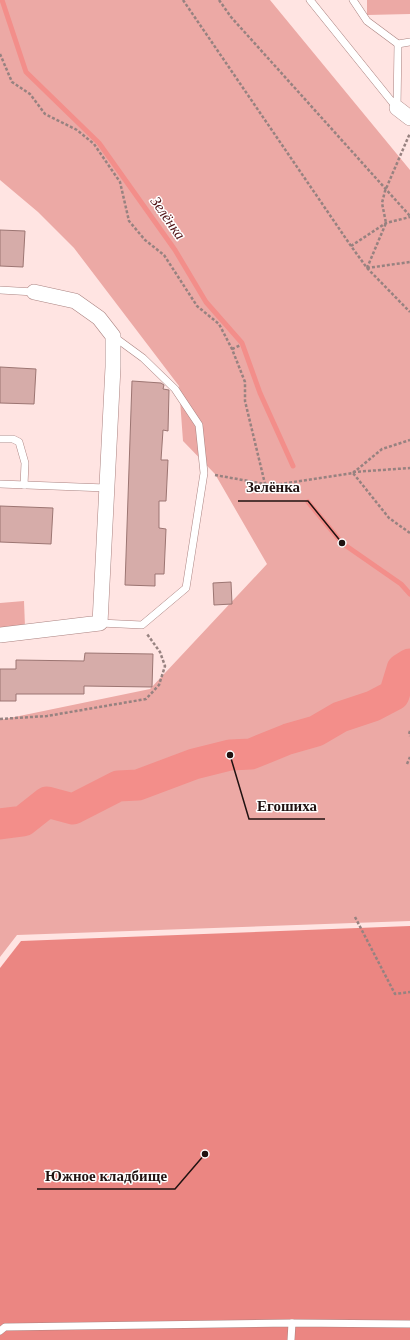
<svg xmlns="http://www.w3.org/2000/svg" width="410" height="1340" viewBox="0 0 410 1340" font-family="'Times New Roman',serif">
  <rect width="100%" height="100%" fill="#ffe4e2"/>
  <g fill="#eca9a5">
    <path d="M 0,0 L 270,0 L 410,170 L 410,921 L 17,935 L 0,957 L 0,720 L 150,689 L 267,564 L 215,474 L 183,441 L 179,386 L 74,248 L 38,212 L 0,180 Z"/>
    <path d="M 367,0 L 410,0 L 410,14 L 367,15 Z"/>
    <path d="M 24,601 L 25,627 L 0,630 L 0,603 Z"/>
  </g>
  <path fill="#eb8682" d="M 410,926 L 410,1340 L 0,1340 L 0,968 L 21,941 Z"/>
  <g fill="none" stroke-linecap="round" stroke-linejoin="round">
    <g stroke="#f38e8a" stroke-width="5">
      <path d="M 2,0 L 26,72 L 99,143 L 175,250 L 206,302 L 242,343 L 260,393 L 293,466"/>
      <path d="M 308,502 L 342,543 L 401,584 L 410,594"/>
    </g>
    <path stroke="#f38e8a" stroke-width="31" d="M 0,824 L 23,821 L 47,802 L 73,809 L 118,786 L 138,785 L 194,764 L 230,755 L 251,754 L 288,739 L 316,731 L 340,717 L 373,706 L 394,695 L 402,669 L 410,664"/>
  </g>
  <g fill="#d6aca9" stroke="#9c7572">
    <path d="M 0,230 L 25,231 L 23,267 L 0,266 Z"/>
    <path d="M 0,367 L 36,369 L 34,404 L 0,403 Z"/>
    <path d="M 132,381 L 161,383 L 164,385 L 163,389 L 169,390 L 168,431 L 163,430 L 161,460 L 168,460 L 166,501 L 159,501 L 159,528 L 166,529 L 164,574 L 155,574 L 155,586 L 125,585 Z"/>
    <path d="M 0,506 L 53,508 L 51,544 L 0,542 Z"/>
    <path d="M 231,582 L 232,604 L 214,605 L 213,583 Z"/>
    <path d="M 85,653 L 153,654 L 152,687 L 84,686 L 84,694 L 16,694 L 16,701 L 0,701 L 0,669 L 16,669 L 16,660 L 84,661 Z"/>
  </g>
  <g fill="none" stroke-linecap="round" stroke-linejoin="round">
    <defs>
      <g id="lane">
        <path d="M 310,0 L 397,108 L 398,44 L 410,42"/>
        <path d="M 353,0 L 367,21 L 398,44"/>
        <path d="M 0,290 L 34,292"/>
        <path d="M 0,439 L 13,439 L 19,442 L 25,463 L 24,485"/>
        <path d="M 0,484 L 106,488"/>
        <path d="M 100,623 L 142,625 L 186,588 L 204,473 L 199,425 L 175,389 L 143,358 L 113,336"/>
        <path d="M 0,1331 L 5,1327 L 292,1323 L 410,1324"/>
        <path d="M 291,1340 L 292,1323"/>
      </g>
      <g id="street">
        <path d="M 397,108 L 410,118"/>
        <path d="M 0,635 L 100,623 L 113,367 L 113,336 L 99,318 L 75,301 L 34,292"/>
      </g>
    </defs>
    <use href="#lane" stroke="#ab8381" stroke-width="8"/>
    <use href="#street" stroke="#ab8381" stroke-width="16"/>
    <g stroke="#978280" stroke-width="2.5" stroke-dasharray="3 2" stroke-linecap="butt">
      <path d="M 183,0 L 351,246 L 367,268 L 410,312"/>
      <path d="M 219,0 L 231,17 L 410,216"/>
      <path d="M 0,54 L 12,82 L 30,94 L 45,114 L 77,130 L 94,144 L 120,182 L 129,221 L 145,240 L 164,255 L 197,306 L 219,324 L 232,349 L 245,382 L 245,401 L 265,484"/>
      <path d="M 351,246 L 386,223 L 410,217"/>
      <path d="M 367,268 L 386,223 L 382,203 L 385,191 L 410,133"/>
      <path d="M 367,268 L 410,262"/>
      <path d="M 232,349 L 241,345"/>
      <path d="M 353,472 L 410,468"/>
      <path d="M 353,473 L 382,449 L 410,440"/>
      <path d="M 215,475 L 265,484 L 281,484 L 353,473 L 389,518 L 410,533"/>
      <path d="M 0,719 L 47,716 L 146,699 L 159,685 L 165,666 L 160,652 L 147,634"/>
      <path d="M 410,731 L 409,734 L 410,736"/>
      <path d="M 407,764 L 410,757"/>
      <path d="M 355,917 L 395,994 L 410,992"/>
    </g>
    <use href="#lane" stroke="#fff" stroke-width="7"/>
    <use href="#street" stroke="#fff" stroke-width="15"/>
  </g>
  <g text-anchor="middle" stroke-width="3" stroke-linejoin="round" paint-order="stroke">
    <g font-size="15" font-style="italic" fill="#4e0f12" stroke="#fff">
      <text transform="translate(168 218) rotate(55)" y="5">Зелёнка</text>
    </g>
  </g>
  <path fill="none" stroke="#201211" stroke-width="1.5" d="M342 543L308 501H238M230 755L249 819H325M205 1154L175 1189H37"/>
  <g fill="#201211" stroke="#fff" stroke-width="1.5">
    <circle cx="342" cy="543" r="4"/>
    <circle cx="230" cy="755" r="4"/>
    <circle cx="205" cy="1154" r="4"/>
  </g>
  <g font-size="15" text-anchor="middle" font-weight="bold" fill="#201211" stroke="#fff" stroke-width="3" stroke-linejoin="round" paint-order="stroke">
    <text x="273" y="492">Зелёнка</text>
    <text x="287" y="811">Егошиха</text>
    <text x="106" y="1181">Южное кладбище</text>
  </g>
</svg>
